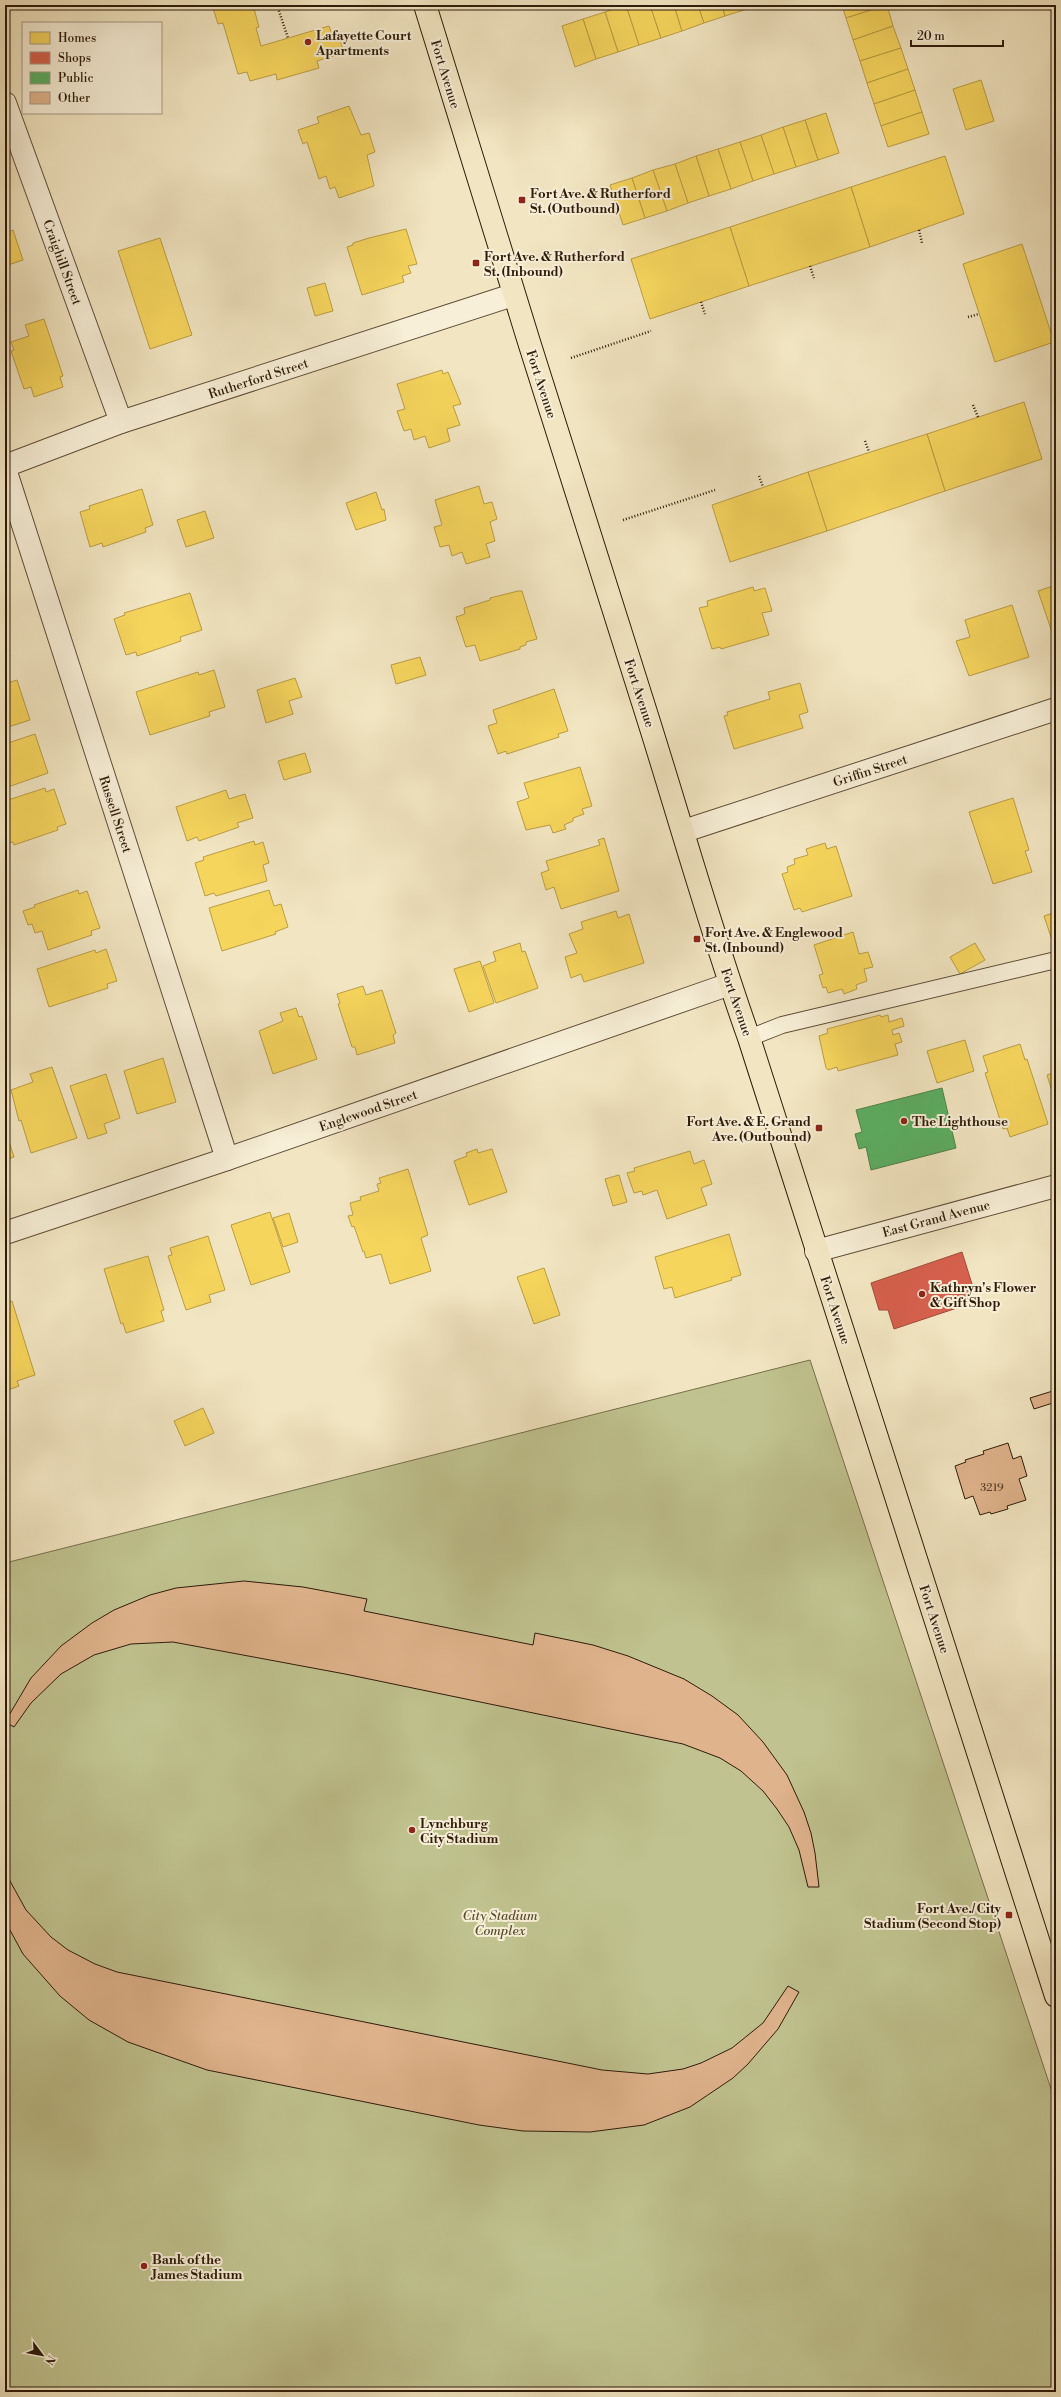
<svg xmlns="http://www.w3.org/2000/svg" width="1061" height="2397" viewBox="0 0 1061 2397" font-family="'Libre Bodoni',serif">
  <rect width="100%" height="100%" fill="#f2e6c2"/>
  <filter id="stains"><feTurbulence type="fractalNoise" baseFrequency=".005" numOctaves="4"/><feColorMatrix values="0 0 0 0 .2 0 0 0 0 .09 0 0 0 0 .02 0 0 0 .5 -.17"/></filter>
  <radialGradient id="worn" r=".72"><stop offset=".6" stop-color="#630" stop-opacity="0"/><stop offset="1" stop-color="#630" stop-opacity=".3"/></radialGradient>
  <path fill="#c0c38f" stroke="#776f4c" d="M 810,1360 L 1056,2104 L 1056,2392 L 5,2392 L 5,1563 Z"/>
  <g fill="#f6d55c" stroke="#ba9d43">
    <path d="M 212,5 L 253,5 L 259,27 L 256,28 L 261,46 L 329,26 L 332,34 L 338,32 L 344,53 L 317,61 L 319,68 L 277,80 L 276,74 L 250,81 L 247,72 L 238,74 L 223,23 L 218,24 Z"/>
    <path d="M 626,5 L 639,45 L 618,52 L 605,12 Z"/>
    <path d="M 626,5 L 650,5 L 661,38 L 639,45 Z"/>
    <path d="M 650,5 L 674,5 L 682,31 L 661,38 Z"/>
    <path d="M 674,5 L 698,5 L 704,23 L 682,31 Z"/>
    <path d="M 698,5 L 722,5 L 725,16 L 704,23 Z"/>
    <path d="M 722,5 L 746,5 L 747,9 L 725,16 Z"/>
    <path d="M 746,5 L 759,5 L 747,9 Z"/>
    <path d="M 842,5 L 886,5 L 846,18 Z"/>
    <path d="M 887,5 L 893,26 L 853,40 L 846,18 Z"/>
    <path d="M 605,12 L 618,52 L 596,59 L 583,19 Z"/>
    <path d="M 583,19 L 596,59 L 575,67 L 562,26 Z"/>
    <path d="M 893,26 L 901,48 L 860,61 L 853,40 Z"/>
    <path d="M 901,48 L 908,69 L 867,83 L 860,61 Z"/>
    <path d="M 908,69 L 915,90 L 874,104 L 867,83 Z"/>
    <path d="M 981,80 L 994,121 L 966,130 L 953,89 Z"/>
    <path d="M 915,90 L 922,112 L 881,126 L 874,104 Z"/>
    <path d="M 349,106 L 361,135 L 369,133 L 375,152 L 367,155 L 374,186 L 339,198 L 335,187 L 330,189 L 326,176 L 319,179 L 307,142 L 303,144 L 298,130 L 319,123 L 317,117 Z"/>
    <path d="M 922,112 L 929,134 L 888,147 L 881,126 Z"/>
    <path d="M 826,113 L 839,153 L 818,160 L 805,120 Z"/>
    <path d="M 805,120 L 818,160 L 796,167 L 783,127 Z"/>
    <path d="M 783,127 L 796,167 L 774,174 L 761,135 Z"/>
    <path d="M 761,135 L 774,174 L 753,181 L 740,142 Z"/>
    <path d="M 740,142 L 753,181 L 731,189 L 718,149 Z"/>
    <path d="M 718,149 L 731,189 L 709,196 L 696,156 Z"/>
    <path d="M 696,156 L 709,196 L 688,203 L 675,164 Z"/>
    <path d="M 945,156 L 964,214 L 870,247 L 851,187 Z"/>
    <path d="M 675,164 L 688,203 L 667,211 L 653,170 Z"/>
    <path d="M 653,170 L 667,211 L 645,218 L 632,178 Z"/>
    <path d="M 632,178 L 645,218 L 623,225 L 610,185 Z"/>
    <path d="M 851,187 L 870,247 L 749,286 L 730,227 Z"/>
    <path d="M 730,227 L 749,286 L 650,319 L 631,259 Z"/>
    <path d="M 406,229 L 417,264 L 408,266 L 411,273 L 402,276 L 404,282 L 362,295 L 347,247 L 353,245 L 353,243 L 369,238 Z"/>
    <path d="M 13,230 L 23,260 L 5,266 L 5,233 Z"/>
    <path d="M 160,238 L 192,335 L 150,349 L 118,251 Z"/>
    <path d="M 1022,244 L 1054,342 L 995,362 L 963,264 Z"/>
    <path d="M 325,283 L 333,311 L 315,316 L 307,288 Z"/>
    <path d="M 44,319 L 63,376 L 60,377 L 63,387 L 34,397 L 31,387 L 24,389 L 11,351 L 14,350 L 11,342 L 29,336 L 25,325 Z"/>
    <path d="M 442,370 L 443,374 L 448,372 L 461,404 L 453,406 L 460,425 L 447,429 L 450,441 L 429,448 L 425,436 L 414,440 L 411,429 L 404,431 L 397,411 L 405,409 L 397,384 Z"/>
    <path d="M 1024,402 L 1042,459 L 945,491 L 927,434 Z"/>
    <path d="M 927,434 L 945,491 L 827,531 L 808,472 Z"/>
    <path d="M 808,472 L 827,531 L 730,562 L 712,505 Z"/>
    <path d="M 479,486 L 484,504 L 492,502 L 497,519 L 490,522 L 495,541 L 486,544 L 490,557 L 466,564 L 462,552 L 452,556 L 449,545 L 440,547 L 434,527 L 442,525 L 435,500 Z"/>
    <path d="M 142,489 L 153,525 L 145,528 L 146,532 L 103,547 L 102,543 L 90,547 L 80,512 L 90,509 L 89,506 Z"/>
    <path d="M 376,492 L 382,510 L 384,509 L 386,520 L 356,530 L 346,503 Z"/>
    <path d="M 205,511 L 214,538 L 186,547 L 177,520 Z"/>
    <path d="M 1056,585 L 1056,637 L 1054,638 L 1038,591 Z"/>
    <path d="M 753,587 L 754,591 L 765,588 L 772,611 L 762,613 L 769,635 L 721,649 L 720,647 L 712,649 L 699,608 L 708,606 L 707,601 Z"/>
    <path d="M 518,591 L 522,591 L 537,639 L 526,642 L 526,645 L 520,647 L 520,649 L 480,661 L 475,645 L 466,647 L 456,617 L 465,614 L 464,608 L 490,600 L 490,598 Z"/>
    <path d="M 190,593 L 202,630 L 180,637 L 181,641 L 137,656 L 136,652 L 126,655 L 114,619 L 125,615 L 124,613 Z"/>
    <path d="M 1012,605 L 1029,657 L 969,676 L 956,641 L 970,637 L 965,620 Z"/>
    <path d="M 5,642 L 10,656 L 5,657 Z"/>
    <path d="M 420,657 L 426,675 L 396,684 L 391,665 Z"/>
    <path d="M 214,670 L 225,707 L 209,712 L 210,716 L 150,735 L 136,692 L 198,672 L 199,675 Z"/>
    <path d="M 295,678 L 302,697 L 289,701 L 293,714 L 266,723 L 257,690 Z"/>
    <path d="M 17,680 L 30,720 L 5,728 L 5,684 Z"/>
    <path d="M 800,683 L 808,712 L 799,715 L 803,728 L 734,749 L 724,716 L 728,715 L 727,712 L 770,699 L 768,692 Z"/>
    <path d="M 554,689 L 568,731 L 558,734 L 559,737 L 507,754 L 506,751 L 498,754 L 488,726 L 497,723 L 493,710 Z"/>
    <path d="M 35,734 L 48,773 L 5,788 L 5,744 Z"/>
    <path d="M 305,753 L 311,772 L 284,780 L 278,761 Z"/>
    <path d="M 580,767 L 592,806 L 582,809 L 584,814 L 573,818 L 573,821 L 564,825 L 566,829 L 553,833 L 550,825 L 526,830 L 517,802 L 529,798 L 524,783 Z"/>
    <path d="M 45,788 L 46,792 L 54,789 L 66,824 L 57,827 L 58,830 L 14,845 L 13,842 L 5,844 L 5,801 Z"/>
    <path d="M 226,790 L 229,799 L 245,794 L 253,818 L 237,823 L 239,827 L 199,841 L 197,837 L 187,841 L 176,807 Z"/>
    <path d="M 1013,798 L 1029,850 L 1025,851 L 1032,872 L 993,884 L 969,812 Z"/>
    <path d="M 604,838 L 619,891 L 561,909 L 554,887 L 546,890 L 541,873 L 549,870 L 546,861 L 600,845 L 598,840 Z"/>
    <path d="M 254,841 L 255,845 L 263,842 L 269,863 L 263,865 L 267,881 L 216,896 L 214,893 L 205,896 L 195,863 L 204,860 L 203,857 Z"/>
    <path d="M 825,843 L 827,849 L 836,846 L 852,896 L 802,912 L 800,908 L 794,910 L 782,874 L 788,872 L 787,867 L 795,864 L 794,859 L 808,855 L 806,849 Z"/>
    <path d="M 78,890 L 79,894 L 87,891 L 100,928 L 91,931 L 92,935 L 48,950 L 42,931 L 35,933 L 32,924 L 28,925 L 23,911 L 35,907 L 34,905 Z"/>
    <path d="M 269,890 L 274,906 L 281,904 L 288,927 L 275,932 L 276,934 L 222,951 L 209,908 Z"/>
    <path d="M 616,911 L 618,918 L 629,914 L 644,963 L 584,982 L 581,974 L 571,978 L 565,957 L 577,953 L 569,934 L 583,929 L 581,922 Z"/>
    <path d="M 1056,912 L 1056,942 L 1053,943 L 1044,916 Z"/>
    <path d="M 853,932 L 859,954 L 868,952 L 873,967 L 864,969 L 867,981 L 856,985 L 857,989 L 844,994 L 842,989 L 828,993 L 826,987 L 823,988 L 819,975 L 823,974 L 814,945 Z"/>
    <path d="M 520,943 L 522,952 L 525,951 L 538,988 L 496,1003 L 483,966 L 496,961 L 493,952 Z"/>
    <path d="M 975,943 L 985,960 L 960,974 L 950,957 Z"/>
    <path d="M 106,949 L 117,981 L 107,984 L 108,988 L 49,1007 L 37,969 L 95,950 L 96,953 Z"/>
    <path d="M 480,961 L 494,1003 L 469,1012 L 454,969 Z"/>
    <path d="M 363,986 L 366,995 L 382,990 L 396,1033 L 393,1035 L 395,1043 L 357,1055 L 355,1047 L 352,1047 L 338,1004 L 340,1003 L 337,994 Z"/>
    <path d="M 296,1008 L 299,1017 L 302,1016 L 317,1059 L 273,1074 L 259,1031 L 283,1021 L 280,1013 Z"/>
    <path d="M 880,1015 L 881,1017 L 888,1015 L 889,1022 L 902,1018 L 904,1026 L 892,1030 L 893,1035 L 899,1033 L 902,1042 L 895,1044 L 898,1055 L 838,1071 L 837,1067 L 828,1070 L 826,1068 L 819,1036 L 828,1033 L 827,1029 Z"/>
    <path d="M 965,1040 L 974,1071 L 937,1083 L 927,1051 Z"/>
    <path d="M 1020,1044 L 1025,1060 L 1027,1059 L 1048,1124 L 1010,1137 L 1007,1128 L 1003,1129 L 985,1073 L 988,1072 L 983,1056 Z"/>
    <path d="M 163,1058 L 176,1102 L 137,1114 L 124,1071 Z"/>
    <path d="M 52,1067 L 77,1138 L 31,1153 L 21,1120 L 19,1121 L 11,1090 L 33,1082 L 30,1074 Z"/>
    <path d="M 1056,1072 L 1056,1104 L 1047,1075 Z"/>
    <path d="M 106,1074 L 120,1118 L 104,1124 L 107,1133 L 88,1139 L 70,1086 Z"/>
    <path d="M 5,1129 L 14,1157 L 5,1160 Z"/>
    <path d="M 477,1149 L 478,1153 L 492,1149 L 507,1192 L 469,1205 L 454,1161 L 467,1156 L 466,1153 Z"/>
    <path d="M 690,1151 L 694,1164 L 704,1160 L 712,1184 L 701,1188 L 707,1205 L 667,1219 L 657,1190 L 643,1195 L 642,1191 L 634,1193 L 627,1173 L 635,1171 L 634,1168 Z"/>
    <path d="M 408,1169 L 428,1235 L 421,1238 L 431,1271 L 390,1284 L 381,1254 L 366,1258 L 364,1251 L 363,1252 L 354,1226 L 352,1227 L 348,1216 L 353,1215 L 350,1203 L 361,1200 L 360,1197 L 379,1191 L 377,1184 L 381,1183 L 379,1178 Z"/>
    <path d="M 619,1175 L 627,1202 L 613,1206 L 605,1179 Z"/>
    <path d="M 270,1212 L 290,1272 L 251,1285 L 231,1225 Z"/>
    <path d="M 289,1213 L 298,1242 L 283,1247 L 273,1218 Z"/>
    <path d="M 729,1234 L 741,1275 L 731,1278 L 732,1280 L 675,1298 L 672,1287 L 664,1289 L 655,1257 Z"/>
    <path d="M 208,1236 L 225,1290 L 209,1295 L 211,1302 L 186,1310 L 168,1256 L 172,1255 L 170,1248 Z"/>
    <path d="M 148,1256 L 164,1310 L 161,1311 L 164,1321 L 126,1333 L 123,1323 L 121,1324 L 104,1269 Z"/>
    <path d="M 544,1268 L 560,1315 L 534,1324 L 517,1277 Z"/>
    <path d="M 12,1301 L 35,1375 L 17,1381 L 19,1386 L 5,1391 L 5,1303 Z"/>
    <path d="M 203,1408 L 214,1433 L 185,1446 L 174,1421 Z"/>
  </g>
  <path fill="#d6604d" stroke="#a44b39" d="M 962,1252 L 972,1284 L 967,1286 L 972,1303 L 894,1329 L 888,1310 L 879,1310 L 871,1283 Z"/>
  <path fill="#5aae61" stroke="#4d8247" d="M 942,1088 L 956,1148 L 871,1170 L 866,1147 L 859,1149 L 855,1134 L 862,1132 L 856,1110 Z"/>
  <g fill="#dfb38b" stroke="#2e1b0a">
    <path d="M 1056,1390 L 1056,1402 L 1034,1409 L 1030,1398 Z"/>
    <path d="M 1008,1443 L 1013,1459 L 1021,1456 L 1027,1476 L 1019,1479 L 1026,1500 L 1007,1506 L 1008,1509 L 991,1514 L 990,1512 L 980,1515 L 973,1496 L 965,1499 L 955,1466 L 966,1462 L 965,1460 L 984,1454 L 983,1451 Z"/>
    <path d="M 244,1581 L 303,1587 L 367,1599 L 364,1611 L 533,1645 L 535,1633 L 593,1645 L 628,1656 L 684,1679 L 712,1696 L 738,1715 L 763,1742 L 787,1775 L 804,1812 L 811,1833 L 815,1853 L 819,1887 L 808,1887 L 799,1850 L 789,1827 L 777,1809 L 763,1791 L 741,1771 L 720,1758 L 683,1744 L 345,1674 L 173,1642 L 131,1644 L 94,1655 L 61,1674 L 31,1703 L 14,1727 L 5,1722 L 31,1678 L 61,1646 L 92,1623 L 114,1610 L 150,1595 L 176,1588 Z"/>
    <path d="M 5,1872 L 26,1910 L 51,1937 L 68,1950 L 95,1964 L 117,1972 L 602,2070 L 648,2074 L 683,2069 L 701,2063 L 732,2048 L 763,2023 L 788,1986 L 799,1992 L 778,2029 L 748,2064 L 733,2078 L 690,2107 L 644,2125 L 590,2132 L 523,2131 L 479,2125 L 207,2070 L 128,2042 L 89,2020 L 60,1996 L 23,1954 L 5,1921 Z"/>
  </g>
  <g fill="none" stroke-linecap="round" stroke-linejoin="round">
    <defs>
      <path id="lane" d="M 749,1038 L 782,1025 L 1056,960"/>
      <g id="street">
        <path d="M 5,103 L 121,422"/>
        <path d="M 5,466 L 121,422 L 513,295"/>
        <path d="M 5,469 L 227,1159"/>
        <path d="M 684,831 L 1056,709"/>
        <path d="M 5,1233 L 227,1159 L 730,984"/>
        <path d="M 816,1251 L 1056,1186"/>
      </g>
      <path id="primary" d="M 425,5 C 496,239 570,473 644,706 C 679,816 710,929 749,1038 L 1056,1996"/>
    </defs>
    <use href="#lane" stroke="#5f4e38" stroke-width="18"/>
    <use href="#street" stroke="#5f4e38" stroke-width="24"/>
    <use href="#primary" stroke="#2e1b0a" stroke-width="24"/>
    <g stroke="#2e1b0a" stroke-width="2.5" stroke-dasharray="1 2" stroke-linecap="butt">
      <path d="M 277,5 L 288,38"/>
      <path d="M 919,230 L 922,243"/>
      <path d="M 810,266 L 814,278"/>
      <path d="M 701,302 L 705,314"/>
      <path d="M 968,317 L 979,314"/>
      <path d="M 571,358 L 651,331"/>
      <path d="M 973,405 L 978,417"/>
      <path d="M 865,441 L 869,452"/>
      <path d="M 759,476 L 763,487"/>
      <path d="M 623,520 L 715,490"/>
    </g>
    <use href="#lane" stroke="#f7efd7" stroke-width="16"/>
    <use href="#street" stroke="#f7efd7" stroke-width="22"/>
    <use href="#primary" stroke="#f2e6c2" stroke-width="22"/>
  </g>
  <g fill="#8f2418" stroke="#f7efd7" stroke-width="1.5">
    <circle cx="308" cy="42" r="4"/>
    <rect x="518" y="196" width="8" height="8" rx="2"/>
    <rect x="472" y="259" width="8" height="8" rx="2"/>
    <rect x="693" y="935" width="8" height="8" rx="2"/>
    <circle cx="904" cy="1121" r="4"/>
    <rect x="815" y="1124" width="8" height="8" rx="2"/>
    <circle cx="922" cy="1294" r="4"/>
    <circle cx="412" cy="1830" r="4"/>
    <rect x="1005" y="1911" width="8" height="8" rx="2"/>
    <circle cx="144" cy="2266" r="4"/>
  </g>
  <g text-anchor="middle" stroke-width="4" stroke-linejoin="round" paint-order="stroke">
    <g font-size="11" fill="#5a412a">
      <text x="992" y="1491">3219</text>
    </g>
    <g font-size="13" font-weight="bold" fill="#2e1b0a" stroke="#f7efd7" text-anchor="start">
      <text x="316" y="40">Lafayette Court<tspan x="316" dy="15">Apartments</tspan></text>
      <text x="530" y="198">Fort Ave. &amp; Rutherford<tspan x="530" dy="15">St. (Outbound)</tspan></text>
      <text x="484" y="261">Fort Ave. &amp; Rutherford<tspan x="484" dy="15">St. (Inbound)</tspan></text>
      <text x="705" y="937">Fort Ave. &amp; Englewood<tspan x="705" dy="15">St. (Inbound)</tspan></text>
      <text x="811" y="1126" text-anchor="end">Fort Ave. &amp; E. Grand<tspan x="811" dy="15">Ave. (Outbound)</tspan></text>
      <text x="912" y="1126">The Lighthouse</text>
      <text x="930" y="1292">Kathryn's Flower<tspan x="930" dy="15">&amp; Gift Shop</tspan></text>
      <text x="420" y="1828">Lynchburg<tspan x="420" dy="15">City Stadium</tspan></text>
      <text x="1001" y="1913" text-anchor="end">Fort Ave./ City<tspan x="1001" dy="15">Stadium (Second Stop)</tspan></text>
      <text x="152" y="2264">Bank of the<tspan x="152" dy="15">James Stadium</tspan></text>
    </g>
    <g font-size="13" fill="#2e1b0a" stroke="#f7efd7">
      <text transform="translate(446 74) rotate(73)" y="5">Fort Avenue</text>
      <text transform="translate(63 262) rotate(70)" y="5">Craighill Street</text>
      <text transform="translate(258 378) rotate(-18)" y="5">Rutherford Street</text>
      <text transform="translate(542 384) rotate(72)" y="5">Fort Avenue</text>
      <text transform="translate(640 693) rotate(72)" y="5">Fort Avenue</text>
      <text transform="translate(870 770) rotate(-18)" y="5">Griffin Street</text>
      <text transform="translate(116 814) rotate(72)" y="5">Russell Street</text>
      <text transform="translate(737 1002) rotate(71)" y="5">Fort Avenue</text>
      <text transform="translate(368 1110) rotate(-19)" y="5">Englewood Street</text>
      <text transform="translate(936 1218) rotate(-15)" y="5">East Grand Avenue</text>
      <text transform="translate(836 1310) rotate(72)" y="5">Fort Avenue</text>
      <text transform="translate(935 1619) rotate(72)" y="5">Fort Avenue</text>
    </g>
    <g font-size="13" font-style="italic" fill="#5a4d32" stroke="#f7efd7">
      <text x="500" y="1920">City Stadium<tspan x="500" dy="15">Complex</tspan></text>
    </g>
  </g>
  <rect width="1061" height="2397" fill="none" stroke="#f2e6c2" stroke-width="20"/>
  <rect x="6" y="6" width="1049" height="2385" fill="none" stroke="#2e1b0a" stroke-width="2"/>
  <rect x="10" y="10" width="1041" height="2377" fill="none" stroke="#2e1b0a"/>
  <rect x="22" y="22" width="140" height="92" fill="#f7efd7" stroke="#a79a85"/>
  <rect x="30" y="32" width="20" height="12" fill="#f6d55c" stroke="#a79a85"/>
  <text x="58" y="42" font-size="12" fill="#2e1b0a">Homes</text>
  <rect x="30" y="52" width="20" height="12" fill="#d6604d" stroke="#a79a85"/>
  <text x="58" y="62" font-size="12" fill="#2e1b0a">Shops</text>
  <rect x="30" y="72" width="20" height="12" fill="#5aae61" stroke="#a79a85"/>
  <text x="58" y="82" font-size="12" fill="#2e1b0a">Public</text>
  <rect x="30" y="92" width="20" height="12" fill="#dfb38b" stroke="#a79a85"/>
  <text x="58" y="102" font-size="12" fill="#2e1b0a">Other</text>
  <g transform="translate(42 2355) rotate(122)" stroke="#f7efd7" stroke-width="3" paint-order="stroke">
  <path d="M0-3L7 15L0 10L-7 15Z" fill="#2e1b0a"/>
  <text y="-6" font-size="11" font-weight="bold" text-anchor="middle" fill="#2e1b0a">N</text>
  </g>
  <path d="M911 40v6h92v-6" fill="none" stroke="#2e1b0a" stroke-width="2"/>
  <text x="917" y="40" font-size="12" fill="#2e1b0a" stroke="#f7efd7" stroke-width="3" paint-order="stroke">20 m</text>
  <rect width="100%" height="100%" filter="url(#stains)"/>
  <rect width="100%" height="100%" fill="url(#worn)"/>
</svg>
